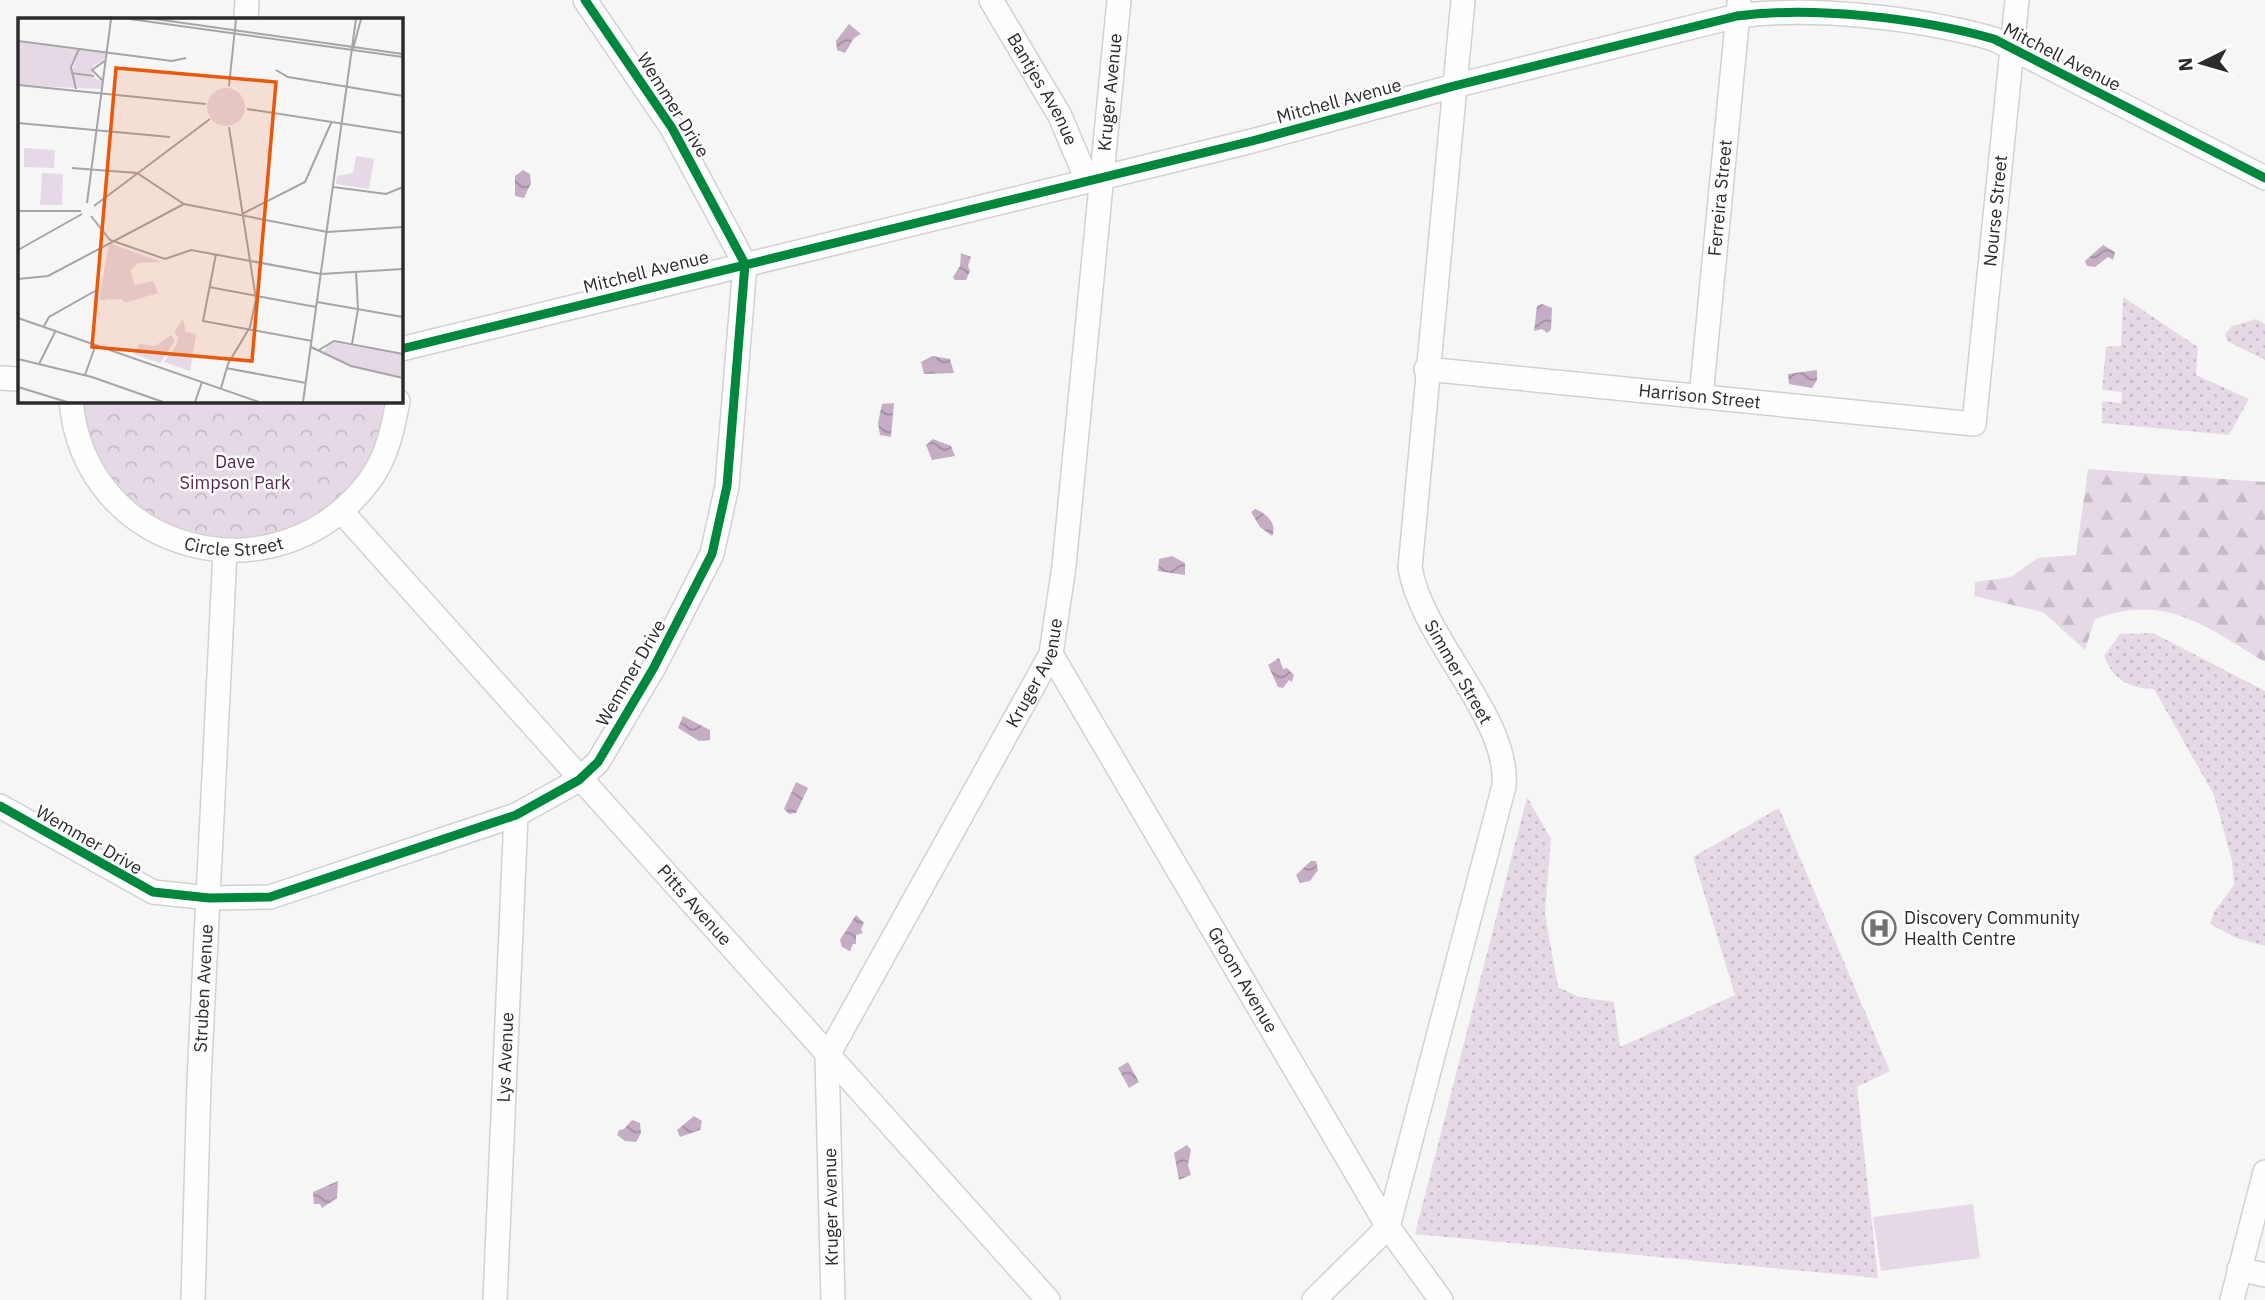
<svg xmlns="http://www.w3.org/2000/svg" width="2265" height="1300" viewBox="0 0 2265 1300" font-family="'IBM Plex Sans',sans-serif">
  <defs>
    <pattern id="grass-dots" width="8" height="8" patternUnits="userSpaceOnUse" patternTransform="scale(1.75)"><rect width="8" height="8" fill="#e6d9e6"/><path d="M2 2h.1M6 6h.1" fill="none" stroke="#c5bac5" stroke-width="1.8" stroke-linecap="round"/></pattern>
    <pattern id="forest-firs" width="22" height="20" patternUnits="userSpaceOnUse" patternTransform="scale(1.75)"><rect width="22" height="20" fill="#e6d9e6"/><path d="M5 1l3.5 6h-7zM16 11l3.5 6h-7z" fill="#c5bac5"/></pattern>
    <pattern id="park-crowns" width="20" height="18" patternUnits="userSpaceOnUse" patternTransform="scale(1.75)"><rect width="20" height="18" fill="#e6d9e6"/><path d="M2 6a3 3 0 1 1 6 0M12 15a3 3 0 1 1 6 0" fill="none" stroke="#c5bac5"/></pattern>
    <pattern id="water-waves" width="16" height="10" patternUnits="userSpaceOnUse" patternTransform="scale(1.75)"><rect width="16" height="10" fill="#c5aec5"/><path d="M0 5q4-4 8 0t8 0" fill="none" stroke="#a08ea0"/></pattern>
  </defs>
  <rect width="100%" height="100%" fill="#f7f6f7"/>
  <g fill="url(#grass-dots)">
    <path d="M 2123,297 L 2198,347 L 2196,375 L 2249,399 L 2229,435 L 2102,423 L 2102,401 L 2121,403 L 2122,392 L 2102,390 L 2106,347 L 2121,346 Z"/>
    <path d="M 2256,319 L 2265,324 L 2265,360 L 2227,341 L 2225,334 L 2232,326 Z"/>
    <path d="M 2153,633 L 2265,691 L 2265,946 L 2236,938 L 2210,924 L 2214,912 L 2234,885 L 2232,861 L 2214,795 L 2154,689 C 2130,688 2113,680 2104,656 L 2120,634 Z"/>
    <path d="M 1527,797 L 1551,839 L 1545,914 L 1558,987 L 1579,997 L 1614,1002 L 1620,1047 L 1735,995 L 1693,857 L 1779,808 L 1890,1071 L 1857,1087 L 1878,1278 L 1415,1234 Z"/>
  </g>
  <path fill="url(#forest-firs)" d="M 2088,469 L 2265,482 L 2265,662 C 2207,627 2165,592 2095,619 L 2085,650 L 2043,612 L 1974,596 L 1975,582 L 2011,577 L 2038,558 L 2076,555 Z"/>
  <path fill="url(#park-crowns)" d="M 78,401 L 392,401 L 388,424 L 361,481 L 294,533 L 209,543 L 146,517 L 99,467 Z"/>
  <path fill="#e6d9e6" d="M 1973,1204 L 1980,1258 L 1881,1271 L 1873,1217 Z"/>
  <g fill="url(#water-waves)">
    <path d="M 849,24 L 861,34 L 854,38 L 845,53 L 837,50 L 836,41 Z"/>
    <path d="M 523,170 L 530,174 L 531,183 L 524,198 L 515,196 L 515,176 Z"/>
    <path d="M 2103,245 L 2115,252 L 2113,260 L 2108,257 L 2095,267 L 2087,266 L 2085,261 Z"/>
    <path d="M 961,253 L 971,257 L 968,266 L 970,271 L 966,280 L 955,280 L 953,277 L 960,266 Z"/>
    <path d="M 1542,304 L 1552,308 L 1551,330 L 1547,333 L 1542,329 L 1534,331 L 1537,306 Z"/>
    <path d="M 932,356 L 950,359 L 954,373 L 924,374 L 921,362 Z"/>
    <path d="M 1817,370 L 1817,380 L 1812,388 L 1789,384 L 1788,374 Z"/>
    <path d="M 894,403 L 891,437 L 880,435 L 878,423 L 882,404 Z"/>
    <path d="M 933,439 L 951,446 L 955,456 L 932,460 L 926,445 Z"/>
    <path d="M 1255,509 C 1266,513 1278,524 1272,536 L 1260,527 L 1251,512 Z"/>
    <path d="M 1172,556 L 1185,563 L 1185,575 L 1158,571 L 1159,559 Z"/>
    <path d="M 1279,658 L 1283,669 L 1287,668 L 1294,675 L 1292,682 L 1289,680 L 1283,688 L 1278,687 L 1268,665 Z"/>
    <path d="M 683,716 L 710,730 L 710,740 L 699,741 L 678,728 Z"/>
    <path d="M 796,782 L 808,788 L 796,813 L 789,814 L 784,809 Z"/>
    <path d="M 1311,861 L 1316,861 L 1318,870 L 1310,881 L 1300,883 L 1296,875 Z"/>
    <path d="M 856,915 L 864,923 L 861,929 L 863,933 L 856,935 L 856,944 L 853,944 L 850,951 L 842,947 L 840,940 Z"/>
    <path d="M 1128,1062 L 1139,1082 L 1129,1088 L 1118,1068 Z"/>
    <path d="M 694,1116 L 702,1121 L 700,1130 L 680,1137 L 677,1130 Z"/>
    <path d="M 632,1120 L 640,1123 L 641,1133 L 636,1142 L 625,1141 L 617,1135 L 619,1130 L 624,1129 Z"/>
    <path d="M 1187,1145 L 1191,1150 L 1188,1165 L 1191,1175 L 1179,1180 L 1174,1153 Z"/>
    <path d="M 338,1181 L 337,1198 L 322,1208 L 320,1204 L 314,1204 L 313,1192 Z"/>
  </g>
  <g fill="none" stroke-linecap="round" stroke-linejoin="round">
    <defs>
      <g id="minor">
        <path id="s1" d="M 991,0 L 1060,116 L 1087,180"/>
        <path d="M 246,19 L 247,0"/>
        <path d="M 401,349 L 1252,141 L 1454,86 L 1737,16 C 1813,6 1920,18 1994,39 L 2265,178"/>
        <path id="s2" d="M 1426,369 L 1974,424 L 2017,0"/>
        <path d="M 0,378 L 19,379"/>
        <path id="s3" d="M 1701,397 L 1739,3"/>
        <path id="s4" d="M 71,401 C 85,556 279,603 370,480 C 387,457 393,428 398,401"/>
        <path id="s5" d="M 342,512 L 1048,1300"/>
        <path id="s6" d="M 1051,654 L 1388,1227 L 1441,1300"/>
        <path d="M 0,806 L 153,892 L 209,898 L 270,897 L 516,815 L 579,780 L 598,762 L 653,669 L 712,554 L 727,486 L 745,264 L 672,128 L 585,0"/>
        <path d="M 2239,1269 L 2265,1275"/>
        <path id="s7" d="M 193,1300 L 199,1081 L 225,552"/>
        <path id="s8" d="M 495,1300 L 516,815"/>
        <path id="s9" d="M 833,1300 L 827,1057 L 1051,654 L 1064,566 L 1119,0"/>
        <path d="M 1314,1300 L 1388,1227 L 1504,786 C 1510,718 1423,641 1410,568 L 1463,0"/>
        <path d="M 2232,1300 L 2265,1172"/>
      </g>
    </defs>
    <use href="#minor" stroke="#d2d1d2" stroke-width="26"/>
    <use href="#minor" stroke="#fefefe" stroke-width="23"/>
    <defs>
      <g id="cycleway">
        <path d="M 401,349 L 1252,141 L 1454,86 L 1737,16 C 1813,6 1920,18 1994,39 L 2265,178"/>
        <path d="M 0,806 L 153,892 L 209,898 L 270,897 L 516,815 L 579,780 L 598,762 L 653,669 L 712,554 L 727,486 L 745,264 L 672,128 L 585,0"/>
      </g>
    </defs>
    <use href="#cycleway" stroke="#fff" stroke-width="13"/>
    <use href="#cycleway" stroke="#00873e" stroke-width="9"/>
  </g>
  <defs>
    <symbol id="hospital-ring" viewBox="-11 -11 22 22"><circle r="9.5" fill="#fff" stroke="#737173" stroke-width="1.5"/><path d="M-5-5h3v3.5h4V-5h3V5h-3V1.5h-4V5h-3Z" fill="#737173"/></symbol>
  </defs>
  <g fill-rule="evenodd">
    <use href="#hospital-ring" x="1860" y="909" width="38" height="38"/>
  </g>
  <g text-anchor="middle" stroke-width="5" stroke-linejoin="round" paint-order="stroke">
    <g font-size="18" fill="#2c2a2c" stroke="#fff">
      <text transform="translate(2062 57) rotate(27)" y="6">Mitchell Avenue</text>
      <text dy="6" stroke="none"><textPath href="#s1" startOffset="103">Bantjes Avenue</textPath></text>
      <text dy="6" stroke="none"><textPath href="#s9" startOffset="1269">Kruger Avenue</textPath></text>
      <text transform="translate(1339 101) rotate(-15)" y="6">Mitchell Avenue</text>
      <text transform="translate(673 105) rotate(58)" y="6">Wemmer Drive</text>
      <text dy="6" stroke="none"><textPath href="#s3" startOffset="200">Ferreira Street</textPath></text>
      <text dy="6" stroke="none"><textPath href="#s2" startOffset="765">Nourse Street</textPath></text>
      <text transform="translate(646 272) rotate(-14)" y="6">Mitchell Avenue</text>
      <text dy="6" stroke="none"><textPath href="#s2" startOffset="275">Harrison Street</textPath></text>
      <text dy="6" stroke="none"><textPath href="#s4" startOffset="243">Circle Street</textPath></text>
      <text dy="6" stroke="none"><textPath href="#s9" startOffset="681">Kruger Avenue</textPath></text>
      <text transform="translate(1458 672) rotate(60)" y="6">Simmer Street</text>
      <text transform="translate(631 673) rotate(-60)" y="6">Wemmer Drive</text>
      <text transform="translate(89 840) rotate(30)" y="6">Wemmer Drive</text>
      <text dy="6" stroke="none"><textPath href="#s5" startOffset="528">Pitts Avenue</textPath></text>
      <text dy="6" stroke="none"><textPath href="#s6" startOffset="378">Groom Avenue</textPath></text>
      <text dy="6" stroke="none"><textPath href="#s7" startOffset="312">Struben Avenue</textPath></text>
      <text dy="6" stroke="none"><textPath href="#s8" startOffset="243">Lys Avenue</textPath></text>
      <text transform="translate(831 1207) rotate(-91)" y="6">Kruger Avenue</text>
    </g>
    <g font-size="18" fill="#532954" stroke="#fff">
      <text x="235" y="468">Dave<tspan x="235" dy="21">Simpson Park</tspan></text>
    </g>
    <g font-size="18" fill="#2c2a2c" stroke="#fff" text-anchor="start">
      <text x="1904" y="924">Discovery Community<tspan x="1904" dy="21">Health Centre</tspan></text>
    </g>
  </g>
  <g transform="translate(18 18)">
    <rect width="385" height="385" fill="#f7f6f7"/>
    <path d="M 338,138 L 356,141 L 351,171 L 318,166 L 319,158 L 335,155 ZM 91,225 L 144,244 L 120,245 L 112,253 L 117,267 L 135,263 L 140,275 L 106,285 L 104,281 L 81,282 ZM 153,317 L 157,323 L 142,345 L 116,336 L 121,326 L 137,328 Z" fill="#e6d9e6"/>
    <path d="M 165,301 L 168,314 L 178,316 L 172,353 L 146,344 L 158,328 L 160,319 L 156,314 Z" fill="#e6d9e6"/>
    <path d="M 0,24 L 60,32 L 53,47 L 57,70 L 0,67 ZM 61,32 L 88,35 L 87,41 L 75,48 L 74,57 L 54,54 ZM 54,56 L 75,59 L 84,64 L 83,71 L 59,70 ZM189 89a19 19 0 1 1 38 0a19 19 0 1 1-38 0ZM 313,324 L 385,337 L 385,359 L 334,348 L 305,334 Z" fill="#e6d9e6"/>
    <path d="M 13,32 L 48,37 L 44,65 L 37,64 L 39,50 L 25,48 L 23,62 L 16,61 ZM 6,130 L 37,132 L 36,150 L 6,149 ZM 24,155 L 45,156 L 44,187 L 22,187 Z" fill="#e6d9e6"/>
    <path fill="none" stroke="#a6a4a6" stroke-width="2" d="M 112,1 L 385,39M 137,1 L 385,36M 0,23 L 154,43 L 168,40M 335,31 L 343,1M 258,52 L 270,59 L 385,78M 53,55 L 76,58M 85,63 L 74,52 L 88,42M 0,67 L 188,86M 211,68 L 218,1M 58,71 L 53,49 L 61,31M 229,91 L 385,115M 0,105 L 152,119M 54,150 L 119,155 L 166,186 L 309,214 L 385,209M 315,169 L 368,176 L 385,169M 69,185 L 93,1M 76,188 L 192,101M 0,193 L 63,193M 224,196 L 287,164 L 314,103M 73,198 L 92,222 L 147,241 L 173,232 L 303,256 L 385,251M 0,232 L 64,196M 198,236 L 185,303 L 294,323M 0,261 L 30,258 L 166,186M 191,269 L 298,289M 299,284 L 385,299M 0,300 L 241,384M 26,308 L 31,299 L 77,273M 334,326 L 340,291 L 338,254M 293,329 L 333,348 L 385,360M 301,332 L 316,323 L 385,336M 0,341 L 74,359 L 145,384M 21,346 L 38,312M 208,350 L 288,365M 67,357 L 78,326M 0,369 L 49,384M 203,370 L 210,346 L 232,309 L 238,281 L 211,109M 177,384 L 184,364M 285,384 L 338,1"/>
    <path fill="#e8590c" fill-opacity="0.15" stroke="#e8590c" stroke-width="3.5" d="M 98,50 L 258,64 L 234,343 L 74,329 Z"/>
    <rect width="385" height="385" fill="none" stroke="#2c2a2c" stroke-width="3.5"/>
  </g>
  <g transform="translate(2202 63) rotate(265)" stroke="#ffffff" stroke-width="5" paint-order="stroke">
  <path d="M0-5L12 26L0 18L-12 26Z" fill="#2c2a2c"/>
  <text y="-10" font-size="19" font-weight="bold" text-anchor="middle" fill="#2c2a2c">N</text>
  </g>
</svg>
